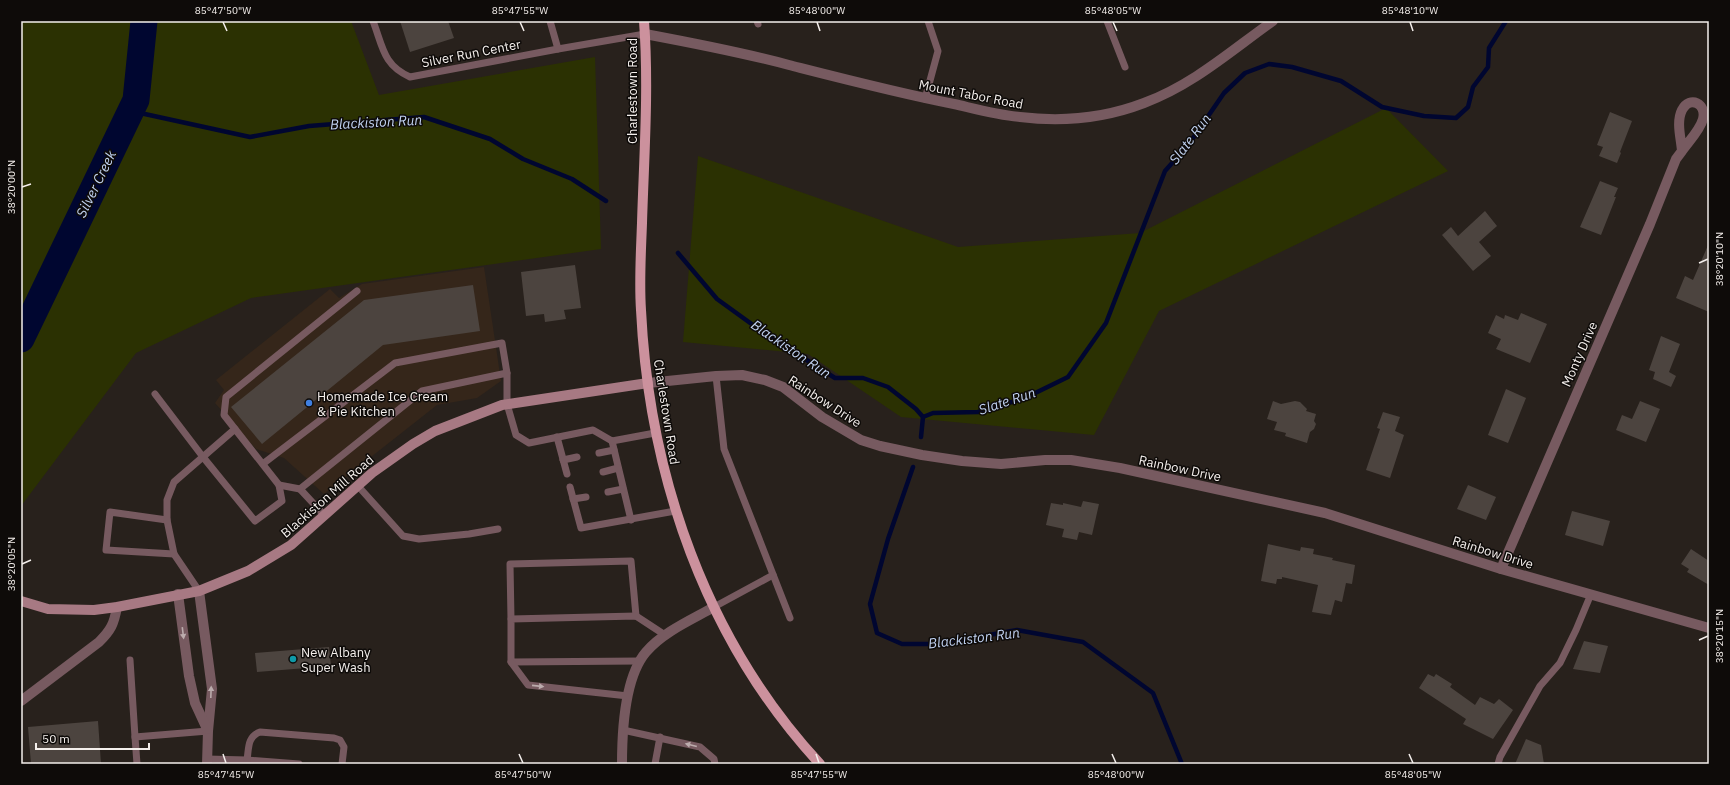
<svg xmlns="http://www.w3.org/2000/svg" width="1730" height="785" viewBox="0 0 1730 785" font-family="'IBM Plex Sans',sans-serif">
  <rect width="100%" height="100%" fill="#28211c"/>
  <path fill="#35261a" d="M 484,267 L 501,381 L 477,398 L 437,405 L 324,494 L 284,458 L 256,449 L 215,403 L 224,390 L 216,380 L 330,289 L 339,298 L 362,284 Z"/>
  <g fill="#2b3102">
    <path d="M 21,21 L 351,21 L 379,95 L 595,57 L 601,249 L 251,298 L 136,353 L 21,506 Z"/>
    <path d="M 1386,108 L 1448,171 L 1159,311 L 1094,435 L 901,417 L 808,354 L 683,342 L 698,156 L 958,247 L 1140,233 Z"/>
  </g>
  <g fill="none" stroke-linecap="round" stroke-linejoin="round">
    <g stroke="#000630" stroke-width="4.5">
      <path d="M 131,111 L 250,137 L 309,126 L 424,117 L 490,139 L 523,159 L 572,179 L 606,201"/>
      <path d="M 678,253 L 717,299 L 764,333 L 835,378 L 863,378 L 888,387 L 916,409 L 923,417 L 921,437"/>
      <path d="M 923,417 L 933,413 L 978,412 L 1025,398 L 1068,377 L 1106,323 L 1165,171 L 1189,144 L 1224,93 L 1245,73 L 1269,64 L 1292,67 L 1341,81 L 1382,107 L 1424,116 L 1456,118 L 1468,107 L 1473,87 L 1488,67 L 1489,48 L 1506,21"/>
      <path d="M 913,467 L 888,539 L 870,604 L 877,633 L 902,644 L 939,644 L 1017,630 L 1083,642 L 1153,693 L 1182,764"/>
    </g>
    <path stroke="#000630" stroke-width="27" d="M 21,339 L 136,100 L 144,21"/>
  </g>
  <g fill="#4c443f">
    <path d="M 400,21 L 448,21 L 454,38 L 410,52 Z"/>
    <path d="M 1610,112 L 1632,121 L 1620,152 L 1621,153 L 1617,163 L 1599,156 L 1603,147 L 1597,145 Z"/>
    <path d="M 1600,181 L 1618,188 L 1614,197 L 1616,197 L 1601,235 L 1580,227 Z"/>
    <path d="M 1485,211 L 1497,226 L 1479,242 L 1491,256 L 1473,271 L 1442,235 L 1451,227 L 1458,236 Z"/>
    <path d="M 1709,243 L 1709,312 L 1676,298 L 1685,276 L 1693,280 Z"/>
    <path d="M 575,265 L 581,308 L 564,310 L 566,319 L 545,322 L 544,314 L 526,316 L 521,272 Z"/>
    <path d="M 473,285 L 480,331 L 383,345 L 262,444 L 231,407 L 364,300 Z"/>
    <path d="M 1521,313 L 1547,324 L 1530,363 L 1496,349 L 1501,339 L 1488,333 L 1496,315 L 1504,319 L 1505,315 L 1518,320 Z"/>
    <path d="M 1661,336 L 1680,344 L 1669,372 L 1676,376 L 1671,387 L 1653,379 L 1655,372 L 1649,370 Z"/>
    <path d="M 1506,389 L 1526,398 L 1508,443 L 1488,435 Z"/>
    <path d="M 1273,401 L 1281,404 L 1295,401 L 1300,402 L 1307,409 L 1306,411 L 1316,414 L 1314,421 L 1316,424 L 1314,429 L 1310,432 L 1307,443 L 1285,436 L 1286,433 L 1274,430 L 1277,422 L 1267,419 Z"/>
    <path d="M 1640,401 L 1660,409 L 1646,442 L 1616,430 L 1622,415 L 1632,419 Z"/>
    <path d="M 1383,412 L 1400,417 L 1395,431 L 1404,435 L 1390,478 L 1366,470 L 1380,429 L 1377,428 Z"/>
    <path d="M 1468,485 L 1496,497 L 1486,520 L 1457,509 Z"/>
    <path d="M 1083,501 L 1099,504 L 1092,535 L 1079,532 L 1077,540 L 1062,537 L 1064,529 L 1046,525 L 1051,503 L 1063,505 L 1063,503 L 1081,507 Z"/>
    <path d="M 1572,511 L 1610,521 L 1603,546 L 1565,535 Z"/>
    <path d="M 1268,544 L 1300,551 L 1301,547 L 1314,549 L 1313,554 L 1333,558 L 1332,560 L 1355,565 L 1352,584 L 1346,583 L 1342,602 L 1335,600 L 1331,615 L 1312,612 L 1318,585 L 1282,577 L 1282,579 L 1277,579 L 1276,584 L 1261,581 Z"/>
    <path d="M 1691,549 L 1709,561 L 1709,585 L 1687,572 L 1689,569 L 1681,564 Z"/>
    <path d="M 1584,641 L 1608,646 L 1600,673 L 1573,669 Z"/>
    <path d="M 329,647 L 331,666 L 257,672 L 255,653 Z"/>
    <path d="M 1428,674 L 1434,677 L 1436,674 L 1452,684 L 1450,687 L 1475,705 L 1480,697 L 1494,704 L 1499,699 L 1513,710 L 1493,739 L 1463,724 L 1466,719 L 1419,688 Z"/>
    <path d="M 98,721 L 101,764 L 31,764 L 28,727 Z"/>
    <path d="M 1526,739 L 1541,745 L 1544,764 L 1515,764 Z"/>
  </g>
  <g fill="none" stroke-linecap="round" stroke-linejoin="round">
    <g stroke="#775a60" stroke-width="7">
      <path d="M 373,21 C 383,47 383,65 410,77 L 558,49 L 645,34"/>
      <path d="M 550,21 L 558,49"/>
      <path d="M 757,21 L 758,24"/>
      <path d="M 1107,21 L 1125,67"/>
      <path d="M 925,99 L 938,51 L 928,21"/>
      <path d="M 716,376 L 724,449 L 790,618"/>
      <path d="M 155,394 L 203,457 L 255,521 L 282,501 L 279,485"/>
      <path d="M 235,429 L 224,415 L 226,397 L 357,291"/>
      <path d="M 557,437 L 567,474"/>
      <path d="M 612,441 L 631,520"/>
      <path d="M 599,453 L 614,450"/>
      <path d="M 563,460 L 577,457"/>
      <path d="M 264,463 L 395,363 L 502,343 L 507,373"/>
      <path d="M 603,472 L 618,468"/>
      <path d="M 358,486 L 403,536 L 419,539 L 469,534 L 498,529"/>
      <path d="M 570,487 L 581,528 L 675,511"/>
      <path d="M 608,492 L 623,489"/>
      <path d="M 573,499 L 586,497"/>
      <path d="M 325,516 L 300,489 L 422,391 L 507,373 L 507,404 L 516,435 L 529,443 L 593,430 L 612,441 L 655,433"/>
      <path d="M 167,520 L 110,512 L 106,550 L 174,554"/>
      <path d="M 199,591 L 174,554 L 167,520 L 167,500 L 174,482 L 235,429 L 279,485 L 300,489"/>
      <path d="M 714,607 L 773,575"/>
      <path d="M 511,619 L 510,564 L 631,561 L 636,616"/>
      <path d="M 130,660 L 135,737"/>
      <path d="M 640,661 L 511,662 L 511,619 L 636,616 L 665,635"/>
      <path d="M 511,662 L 528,685 L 628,696"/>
      <path d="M 623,730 L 700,747 L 714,759 L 715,764"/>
      <path d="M 207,759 L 247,760 L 299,764"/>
      <path d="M 247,760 C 249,748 247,737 260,732 L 334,738 L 340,740 L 344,747 L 342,764"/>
      <path d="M 137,764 L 135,737 L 208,731"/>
      <path d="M 655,764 L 660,737"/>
      <path d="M 1498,764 L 1500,757 L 1540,686 L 1560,663 L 1576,630 L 1591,594"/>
    </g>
    <g stroke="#775a60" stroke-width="10">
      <path d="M 648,383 L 716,376 L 742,375 L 765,380 L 783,387 L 822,417 L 861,440 L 880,446 L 922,455 L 962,461 L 1001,464 L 1045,460 L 1071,460 L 1120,468 L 1325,513 L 1501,569 L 1709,628"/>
      <path d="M 1501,569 L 1650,224 L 1676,159 L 1682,151 C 1681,138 1676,122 1682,110 C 1690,95 1707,104 1703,119 C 1700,130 1689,141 1682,151"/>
      <path d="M 199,591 L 212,689 L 208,731 L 207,764"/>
      <path d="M 178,594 L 189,676 L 195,703 L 207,729"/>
      <path d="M 21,701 L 99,642 C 111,630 114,624 117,607"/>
      <path d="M 622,764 C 622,732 624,678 646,652 C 663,632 691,620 714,607"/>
    </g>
    <path stroke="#775a60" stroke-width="10" d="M 645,34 C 693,43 741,52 789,65 C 844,79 898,93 954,104 C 976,109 998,115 1020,117 C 1061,122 1105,118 1144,103 C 1193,85 1232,50 1273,21"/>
    <path stroke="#a77983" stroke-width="10" d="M 21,601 L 48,609 L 94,610 L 117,607 L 199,591 L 248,571 L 291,545 L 372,473 L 413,444 L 435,431 L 502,405 L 648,383"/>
    <path stroke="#cc919d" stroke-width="10" d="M 644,21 C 649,88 644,156 642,223 C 641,252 639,281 641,310 C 649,476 706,641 820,764"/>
  </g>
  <defs><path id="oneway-solid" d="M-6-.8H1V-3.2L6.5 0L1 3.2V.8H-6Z"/></defs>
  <g fill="#bcacad">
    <use href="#oneway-solid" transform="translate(183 633) rotate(83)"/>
    <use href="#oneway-solid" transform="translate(538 686) rotate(6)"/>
    <use href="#oneway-solid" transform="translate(211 692) rotate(-88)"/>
    <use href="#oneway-solid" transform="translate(691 745) rotate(-166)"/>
  </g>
  <path fill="none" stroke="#f4efec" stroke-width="1.5" d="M 223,22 L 227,31M 520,22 L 524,31M 817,22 L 820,31M 1113,22 L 1117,31M 1410,22 L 1413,31M 22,187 L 31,184M 1699,263 L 1708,259M 22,564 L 31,560M 1699,640 L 1708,636M 223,754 L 226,763M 519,754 L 523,763M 816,754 L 819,763M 1112,754 L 1116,763M 1409,754 L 1413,763"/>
  <circle fill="#3f7fe0" stroke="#0e0b09" stroke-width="1.5" cx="309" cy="403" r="4"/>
  <circle fill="#0f9aa8" stroke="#0e0b09" stroke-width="1.5" cx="293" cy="659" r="4"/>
  <g text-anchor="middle" stroke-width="3" stroke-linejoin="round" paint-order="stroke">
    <g font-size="13" fill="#f4efec" stroke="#0e0b09">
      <text transform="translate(471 53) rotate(-11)" y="5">Silver Run Center</text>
      <text transform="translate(632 91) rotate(-90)" y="5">Charlestown Road</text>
      <text transform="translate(971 94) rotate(11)" y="5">Mount Tabor Road</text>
      <text transform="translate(1579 354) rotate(-66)" y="5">Monty Drive</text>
      <text transform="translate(825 401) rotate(33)" y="5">Rainbow Drive</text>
      <text transform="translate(667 412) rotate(81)" y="5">Charlestown Road</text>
      <text transform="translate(1180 468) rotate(12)" y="5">Rainbow Drive</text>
      <text transform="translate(327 496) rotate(-41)" y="5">Blackiston Mill Road</text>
      <text transform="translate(1493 552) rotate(17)" y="5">Rainbow Drive</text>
    </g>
    <g font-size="13" fill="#f4efec" stroke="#0e0b09" text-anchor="start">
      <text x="317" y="401">Homemade Ice Cream<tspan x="317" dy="15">&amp; Pie Kitchen</tspan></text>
      <text x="301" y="657">New Albany<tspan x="301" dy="15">Super Wash</tspan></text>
    </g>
    <g font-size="14" font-style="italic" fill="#c1d2f1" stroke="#0e0b09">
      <text transform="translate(376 122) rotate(-3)" y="5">Blackiston Run</text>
      <text transform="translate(1190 139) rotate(-53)" y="5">Slate Run</text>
      <text transform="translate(96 184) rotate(-64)" y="5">Silver Creek</text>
      <text transform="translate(791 349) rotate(34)" y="5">Blackiston Run</text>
      <text transform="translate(1007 401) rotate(-18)" y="5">Slate Run</text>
      <text transform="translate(974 638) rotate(-7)" y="5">Blackiston Run</text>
    </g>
  </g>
  <rect width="1730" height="785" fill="none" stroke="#0e0b09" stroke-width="44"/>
  <path d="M36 743v6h113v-6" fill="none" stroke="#f4efec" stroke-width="2"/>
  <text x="42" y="743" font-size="12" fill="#f4efec" stroke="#0e0b09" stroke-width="3" paint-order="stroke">50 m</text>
  <rect x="22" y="22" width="1686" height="741" fill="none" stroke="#f4efec" stroke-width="1.5"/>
  <g font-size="10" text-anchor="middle" fill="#f4efec">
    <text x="223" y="14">85°47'50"W</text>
    <text x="520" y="14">85°47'55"W</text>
    <text x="817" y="14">85°48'00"W</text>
    <text x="1113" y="14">85°48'05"W</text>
    <text x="1410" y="14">85°48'10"W</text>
    <text transform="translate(11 187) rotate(-90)" y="4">38°20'00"N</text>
    <text transform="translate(1719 259) rotate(-90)" y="4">38°20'10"N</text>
    <text transform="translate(11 564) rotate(-90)" y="4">38°20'05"N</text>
    <text transform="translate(1719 636) rotate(-90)" y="4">38°20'15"N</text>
    <text x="226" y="778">85°47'45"W</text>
    <text x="523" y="778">85°47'50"W</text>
    <text x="819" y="778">85°47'55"W</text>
    <text x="1116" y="778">85°48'00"W</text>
    <text x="1413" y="778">85°48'05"W</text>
  </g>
</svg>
